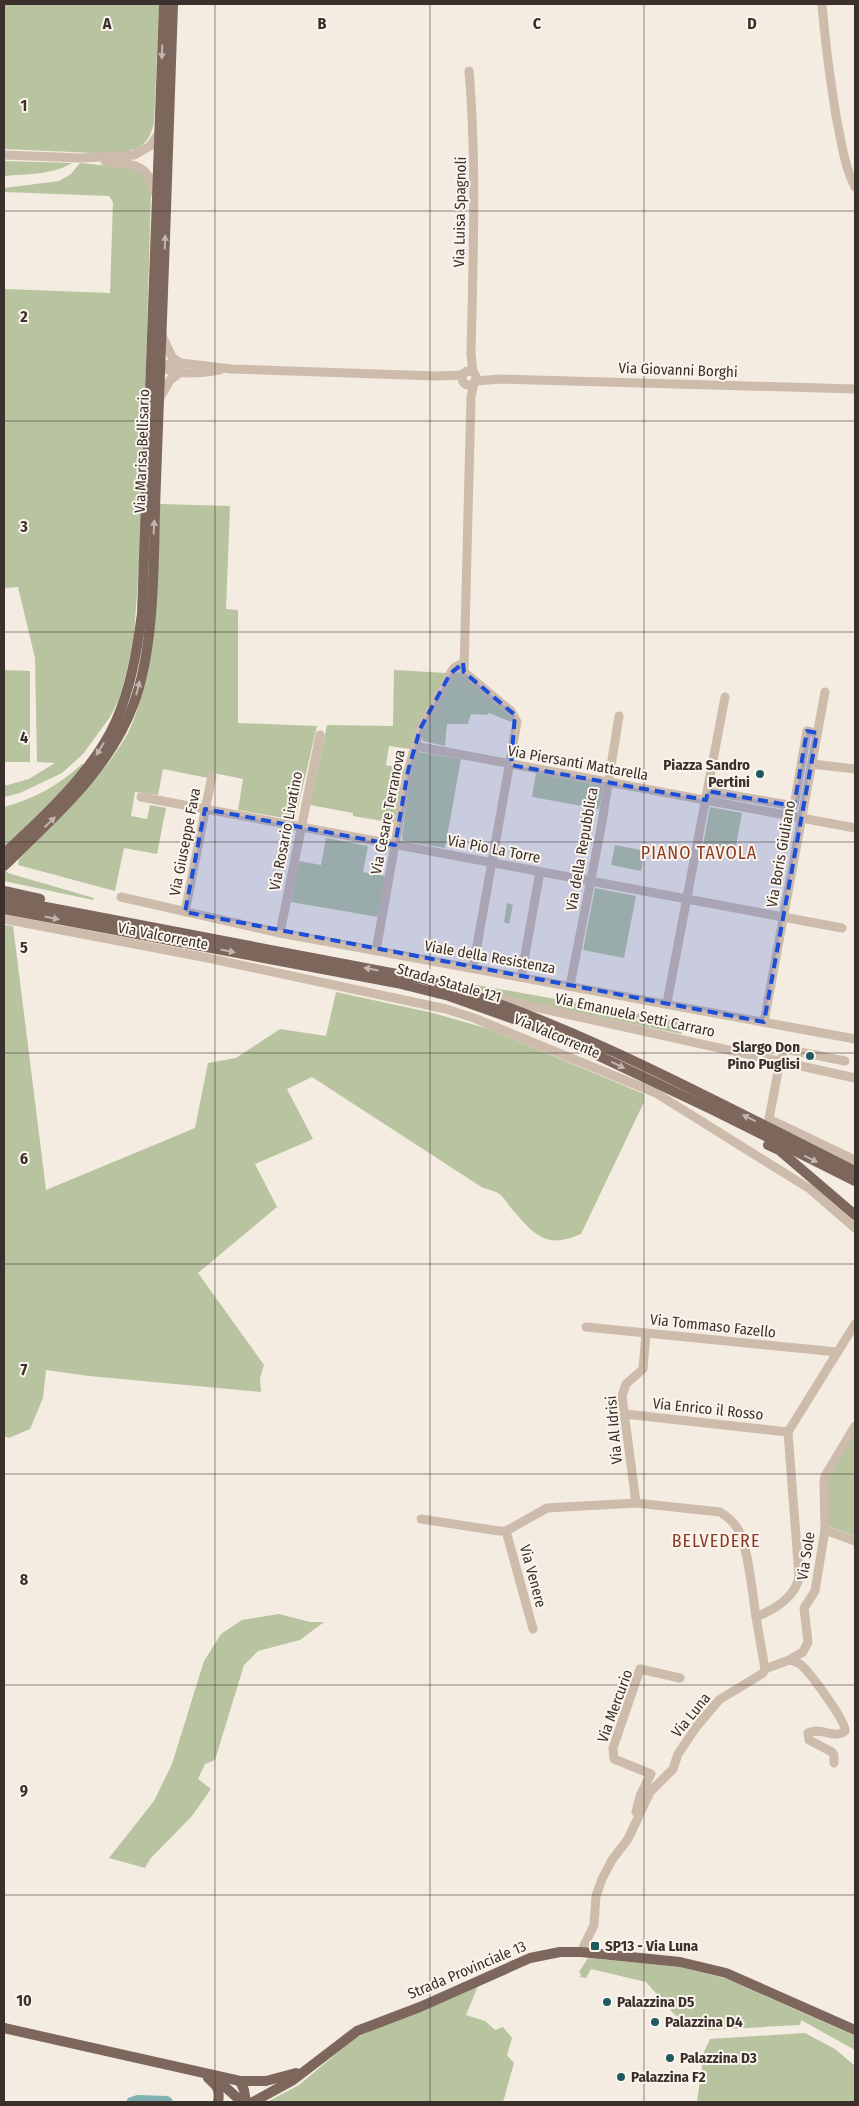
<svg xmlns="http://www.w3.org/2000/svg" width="859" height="2106" viewBox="0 0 859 2106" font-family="'Fira Sans Condensed',sans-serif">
  <rect width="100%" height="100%" fill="#f4ebe1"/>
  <g fill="#b8c4a0">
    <path d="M 4,4 L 159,4 L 154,123 C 148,146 140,149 117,154 L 4,149 Z"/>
    <path d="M 4,161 L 72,163 C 53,175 25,174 4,176 Z"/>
    <path d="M 80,163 L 130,168 L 144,174 L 151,192 L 141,538 L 134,635 L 127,670 L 119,699 L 110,717 L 83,754 L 62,773 L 20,793 L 4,797 L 4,786 L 29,779 L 55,763 L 37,762 L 35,658 L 18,587 L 4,588 L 5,289 L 110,293 L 113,202 L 109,196 L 4,192 L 4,188 L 59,181 L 71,174 Z"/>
    <path d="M 160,504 L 230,506 L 226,609 L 238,610 L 238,723 L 317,726 L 295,820 L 238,810 L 243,779 L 209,772 L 208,778 L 163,769 L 158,795 L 135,792 L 131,816 L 147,819 L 150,805 L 166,808 L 157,854 L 124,848 L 115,891 L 18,865 L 19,859 C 58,820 100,782 128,733 C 137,715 142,694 146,674 C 157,618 157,561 160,504 Z"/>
    <path d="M 4,670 L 30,671 L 30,762 L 4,762 Z"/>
    <path d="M 394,670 L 447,673 L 417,730 L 410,749 L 389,746 L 386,765 L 406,769 L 394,823 L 353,816 L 353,813 L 310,805 L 327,725 L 393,726 Z"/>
    <path d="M 458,672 L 511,717 L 511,722 L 489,713 L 487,715 L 471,714 L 468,724 L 447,724 L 445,746 L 423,741 L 422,733 L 455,673 Z"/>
    <path d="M 418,752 L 461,759 L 445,848 L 403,841 L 402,836 L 411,774 Z"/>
    <path d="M 82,764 L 85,764 L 71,781 L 4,848 L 4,807 C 34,799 59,785 82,764 Z"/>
    <path d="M 536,773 L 603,786 L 599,809 L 532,797 Z"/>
    <path d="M 710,807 L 742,813 L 735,851 L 703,845 Z"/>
    <path d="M 326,838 L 368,846 L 363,872 L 385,876 L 378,917 L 291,902 L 299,861 L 321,865 Z"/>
    <path d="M 615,845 L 645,851 L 641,871 L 611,865 Z"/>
    <path d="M 4,869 L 8,873 L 94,898 L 93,900 L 4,881 Z"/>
    <path d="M 595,888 L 636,896 L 624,958 L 583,950 Z"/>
    <path d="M 507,903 L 513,905 L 509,924 L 504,922 Z"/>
    <path d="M 4,925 L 13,926 L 46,1190 L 195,1128 L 208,1063 L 236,1058 L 280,1029 L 326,1036 L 336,992 L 433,1013 L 489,1029 L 644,1094 L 644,1102 L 581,1234 C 545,1250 534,1234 511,1208 C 507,1203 503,1196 498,1193 C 494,1191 488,1189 483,1188 L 312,1077 L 287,1089 L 313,1139 L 255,1164 L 277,1207 L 198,1273 L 264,1365 L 260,1378 L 261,1392 L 89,1376 L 46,1370 L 43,1398 L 30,1429 L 9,1438 L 4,1436 Z"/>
    <path d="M 438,978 L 684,1022 L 681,1034 L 502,997 Z"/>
    <path d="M 855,1433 L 855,1536 L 828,1526 L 827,1482 L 830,1474 Z"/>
    <path d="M 279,1614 L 310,1622 L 324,1622 L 300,1640 L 258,1651 L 244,1665 L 215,1760 L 205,1764 L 198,1779 L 211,1789 L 192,1816 L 150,1859 L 145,1868 L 109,1858 L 154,1801 L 172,1764 L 204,1661 L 221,1634 L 242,1620 Z"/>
    <path d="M 588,1958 L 681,1967 L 727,1979 L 855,2036 L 855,2050 L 801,2020 L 800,2025 L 708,2030 L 675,2015 L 646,1982 L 591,1969 L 586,1978 L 580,1977 L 581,1974 L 579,1972 Z"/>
    <path d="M 478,1986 L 466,2015 L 485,2021 L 495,2030 L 503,2027 L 512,2038 L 507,2055 L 514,2063 L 503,2102 L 267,2102 L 299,2085 L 355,2038 L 384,2025 L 411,2016 Z"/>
    <path d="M 805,2033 L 835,2049 L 855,2066 L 855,2102 L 697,2102 L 704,2052 L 710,2039 Z"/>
  </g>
  <path fill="#7fb0b2" d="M 137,2095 L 168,2096 L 172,2099 L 173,2102 L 126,2102 L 128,2098 Z"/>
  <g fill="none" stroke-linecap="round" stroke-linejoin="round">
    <g stroke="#cdbbac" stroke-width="9">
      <path d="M 822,4 C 825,42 830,78 836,116 C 841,140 844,165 855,187"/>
      <path d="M 469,71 C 477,165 473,260 471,354 L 473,372"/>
      <path d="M 4,155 L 82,158 L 134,155 L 150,146 L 159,133"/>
      <path d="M 105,161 C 132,165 148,162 155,193"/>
      <path d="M 162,336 L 172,357 L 180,363"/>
      <path d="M 158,364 C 172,377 203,373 220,370"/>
      <path d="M 156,371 L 163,365 L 181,363 L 231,369 L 436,376 L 463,375"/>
      <circle cx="469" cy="378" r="7"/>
      <path d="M 475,381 L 501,379 L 855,389"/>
      <path d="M 160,398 L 170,380 L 181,372"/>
      <path d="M 415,746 L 855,828"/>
      <path d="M 812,764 L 855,769"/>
      <path d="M 708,791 L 794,806 L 807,731 L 817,733"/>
      <path d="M 141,797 L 842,928"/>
      <path d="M 121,897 L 280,933 L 855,1039"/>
      <path d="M 185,912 L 212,776"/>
      <path d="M 4,919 L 208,958 L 446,1009 L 474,1018 L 656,1093 L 810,1189 L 855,1228"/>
      <path d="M 280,933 L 320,735"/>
      <path d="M 376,951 L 408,771 L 420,729 L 450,674 L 454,668 L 463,663"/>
      <path d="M 473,968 L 517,722 L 511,711 L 464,672 L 471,397 L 474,383"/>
      <path d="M 521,977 L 540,872"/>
      <path d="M 570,986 L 601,828 L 619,716"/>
      <path d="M 489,997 L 855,1078"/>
      <path d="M 667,1003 L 725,697"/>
      <path d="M 764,1022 L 825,692"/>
      <path d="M 845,1061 L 785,1049 L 780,1061 L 769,1119 L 855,1160"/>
      <path d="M 586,1327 L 837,1352"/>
      <path d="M 625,1414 L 788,1432"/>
      <path d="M 636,1503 L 622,1396 L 626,1384 L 643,1369 L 646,1333"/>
      <path d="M 421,1519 L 499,1531 L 506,1531 L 547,1508 L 636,1503 L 720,1512 C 728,1517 735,1523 739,1531 C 748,1547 753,1597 756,1617"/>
      <path d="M 825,1530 L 855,1541"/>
      <path d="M 506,1531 L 533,1629"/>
      <path d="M 789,1660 C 793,1661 796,1662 800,1664 C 809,1671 846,1721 845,1731 C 835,1740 820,1726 808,1733 L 809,1740 L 832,1752 L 834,1755 L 834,1763"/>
      <path d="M 765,1669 L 789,1660 L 803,1652 L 808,1642 L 804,1608 L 815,1591 L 825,1530 L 824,1482 L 825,1476 L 855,1426"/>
      <path d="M 636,1812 L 640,1796 L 651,1774 L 614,1759 L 613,1748 L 640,1669 L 680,1678"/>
      <path d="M 581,1952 L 594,1925 L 596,1896 L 602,1879 L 612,1860 L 628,1839 L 650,1792 L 673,1769 L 678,1754 L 697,1726 L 719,1700 L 763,1673 L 765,1669 L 756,1617 C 774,1610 797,1596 799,1576 L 788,1432 L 855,1324"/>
    </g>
    <g stroke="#7d675c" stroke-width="10">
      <path d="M 4,854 C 44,815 93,773 116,721 C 131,687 137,650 142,614 L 164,4"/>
      <path d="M 4,866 C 54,817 109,771 134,703 C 157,640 153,547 156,480 C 163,321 167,163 173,4"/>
      <path d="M 4,891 L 40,899"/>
      <path d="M 4,899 L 423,979 C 575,1023 714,1101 855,1171"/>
      <path d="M 4,909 L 397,983 L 449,996 L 542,1029 L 711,1109 L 855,1181"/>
      <path d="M 768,1145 L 779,1150 L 855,1215"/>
      <path d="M 4,2028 L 240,2081 L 266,2081 L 296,2073"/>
      <path d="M 208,2078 L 223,2085 L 242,2102"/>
      <path d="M 210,2080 C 218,2086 220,2092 218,2102"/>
      <path d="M 240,2081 L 244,2090 L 246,2102"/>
      <path d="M 253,2102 L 293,2080 L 357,2031 L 420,2007 L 530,1958 L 560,1952 L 581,1952 L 680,1962 L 726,1973 L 855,2030"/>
    </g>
  </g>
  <defs><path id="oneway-solid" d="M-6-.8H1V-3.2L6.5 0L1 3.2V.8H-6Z" transform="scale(1.25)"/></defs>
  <g fill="#c2b5ac">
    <use href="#oneway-solid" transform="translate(162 52) rotate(92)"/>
    <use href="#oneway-solid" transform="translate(165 242) rotate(-88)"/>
    <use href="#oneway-solid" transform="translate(154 527) rotate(-87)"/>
    <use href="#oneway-solid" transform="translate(138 688) rotate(-76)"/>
    <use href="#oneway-solid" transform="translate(100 749) rotate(122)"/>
    <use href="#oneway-solid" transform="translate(50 822) rotate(-44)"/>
    <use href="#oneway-solid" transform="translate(52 918) rotate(11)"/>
    <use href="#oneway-solid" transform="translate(228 951) rotate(11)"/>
    <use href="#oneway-solid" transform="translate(371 969) rotate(-169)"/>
    <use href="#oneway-solid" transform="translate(618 1065) rotate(26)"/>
    <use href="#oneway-solid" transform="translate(749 1118) rotate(-154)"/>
    <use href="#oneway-solid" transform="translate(811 1159) rotate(26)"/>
  </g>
  <path fill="#1d4ed8" fill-opacity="0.2" stroke="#1d4ed8" stroke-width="4" stroke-dasharray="10 6" stroke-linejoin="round" d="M 463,663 L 464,672 L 515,715 L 511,765 L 706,800 L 708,791 L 794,806 L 807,731 L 817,733 L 764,1022 L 185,912 L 205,809 L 395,845 L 408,771 L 420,729 L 450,674 Z"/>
  <path fill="none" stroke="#3b302b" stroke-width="1" stroke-opacity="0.55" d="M 215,4 L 215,2102M 430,4 L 430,2102M 644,4 L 644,2102M 4,211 L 855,211M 4,421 L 855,421M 4,632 L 855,632M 4,842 L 855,842M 4,1053 L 855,1053M 4,1264 L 855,1264M 4,1474 L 855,1474M 4,1685 L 855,1685M 4,1895 L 855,1895"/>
  <g fill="#1f5a5e" stroke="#fbf5ee" stroke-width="2">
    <circle cx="760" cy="774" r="5"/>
    <circle cx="810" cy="1056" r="5"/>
    <rect x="590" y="1941" width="10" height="10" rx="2.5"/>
    <circle cx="607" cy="2002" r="5"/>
    <circle cx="655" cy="2022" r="5"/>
    <circle cx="670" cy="2058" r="5"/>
    <circle cx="621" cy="2077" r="5"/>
  </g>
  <g text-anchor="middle" stroke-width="4" stroke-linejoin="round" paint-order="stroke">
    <g font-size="15" fill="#3b302b" stroke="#fbf5ee">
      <text transform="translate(460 212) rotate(-89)" y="5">Via Luisa Spagnoli</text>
      <text transform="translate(678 370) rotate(2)" y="5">Via Giovanni Borghi</text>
      <text transform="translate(142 451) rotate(-88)" y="5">Via Marisa Bellisario</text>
      <text transform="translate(578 763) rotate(10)" y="5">Via Piersanti Mattarella</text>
      <text transform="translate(388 812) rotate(-79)" y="5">Via Cesare Terranova</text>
      <text transform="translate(286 831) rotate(-79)" y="5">Via Rosario Livatino</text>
      <text transform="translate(185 842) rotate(-79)" y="5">Via Giuseppe Fava</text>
      <text transform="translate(494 849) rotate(11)" y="5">Via Pio La Torre</text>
      <text transform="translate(582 849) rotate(-80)" y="5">Via della Repubblica</text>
      <text transform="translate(781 854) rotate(-80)" y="5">Via Boris Giuliano</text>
      <text transform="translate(163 936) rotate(11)" y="5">Via Valcorrente</text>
      <text transform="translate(490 957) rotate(10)" y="5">Viale della Resistenza</text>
      <text transform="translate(449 983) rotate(16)" y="5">Strada Statale 121</text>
      <text transform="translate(635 1015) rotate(12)" y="5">Via Emanuela Setti Carraro</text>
      <text transform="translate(557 1036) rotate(23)" y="5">Via Valcorrente</text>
      <text transform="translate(713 1326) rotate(6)" y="5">Via Tommaso Fazello</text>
      <text transform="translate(708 1409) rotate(6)" y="5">Via Enrico il Rosso</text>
      <text transform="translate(614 1430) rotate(-95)" y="5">Via Al Idrisi</text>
      <text transform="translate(806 1556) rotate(-81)" y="5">Via Sole</text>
      <text transform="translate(533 1576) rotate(75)" y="5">Via Venere</text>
      <text transform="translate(615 1706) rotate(-70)" y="5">Via Mercurio</text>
      <text transform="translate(691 1715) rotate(-51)" y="5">Via Luna</text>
      <text transform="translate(467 1970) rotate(-23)" y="5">Strada Provinciale 13</text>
    </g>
    <g font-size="15" font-weight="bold" fill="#3b302b" stroke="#fbf5ee" text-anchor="start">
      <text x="750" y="770" text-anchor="end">Piazza Sandro<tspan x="750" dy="17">Pertini</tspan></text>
      <text x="800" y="1052" text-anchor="end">Slargo Don<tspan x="800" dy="17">Pino Puglisi</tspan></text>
      <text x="605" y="1951">SP13 - Via Luna</text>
      <text x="617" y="2007">Palazzina D5</text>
      <text x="665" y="2027">Palazzina D4</text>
      <text x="680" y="2063">Palazzina D3</text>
      <text x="631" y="2082">Palazzina F2</text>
    </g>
    <g font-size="18" letter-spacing="1" fill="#8c3b22" stroke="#fbf5ee">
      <text x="699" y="859">PIANO TAVOLA</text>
      <text x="716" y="1547">BELVEDERE</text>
    </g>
  </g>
  <g font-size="16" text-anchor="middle" font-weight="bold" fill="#3b302b" stroke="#fbf5ee" stroke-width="4" stroke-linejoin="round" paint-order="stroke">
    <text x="107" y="29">A</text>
    <text x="322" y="29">B</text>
    <text x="537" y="29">C</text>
    <text x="752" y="29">D</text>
    <text x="24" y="111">1</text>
    <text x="24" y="322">2</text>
    <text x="24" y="532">3</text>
    <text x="24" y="743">4</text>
    <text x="24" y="953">5</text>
    <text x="24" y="1164">6</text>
    <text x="24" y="1375">7</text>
    <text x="24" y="1585">8</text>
    <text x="24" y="1796">9</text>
    <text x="24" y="2006">10</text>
  </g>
  <rect width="859" height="2106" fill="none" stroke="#3b302b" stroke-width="10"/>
</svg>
